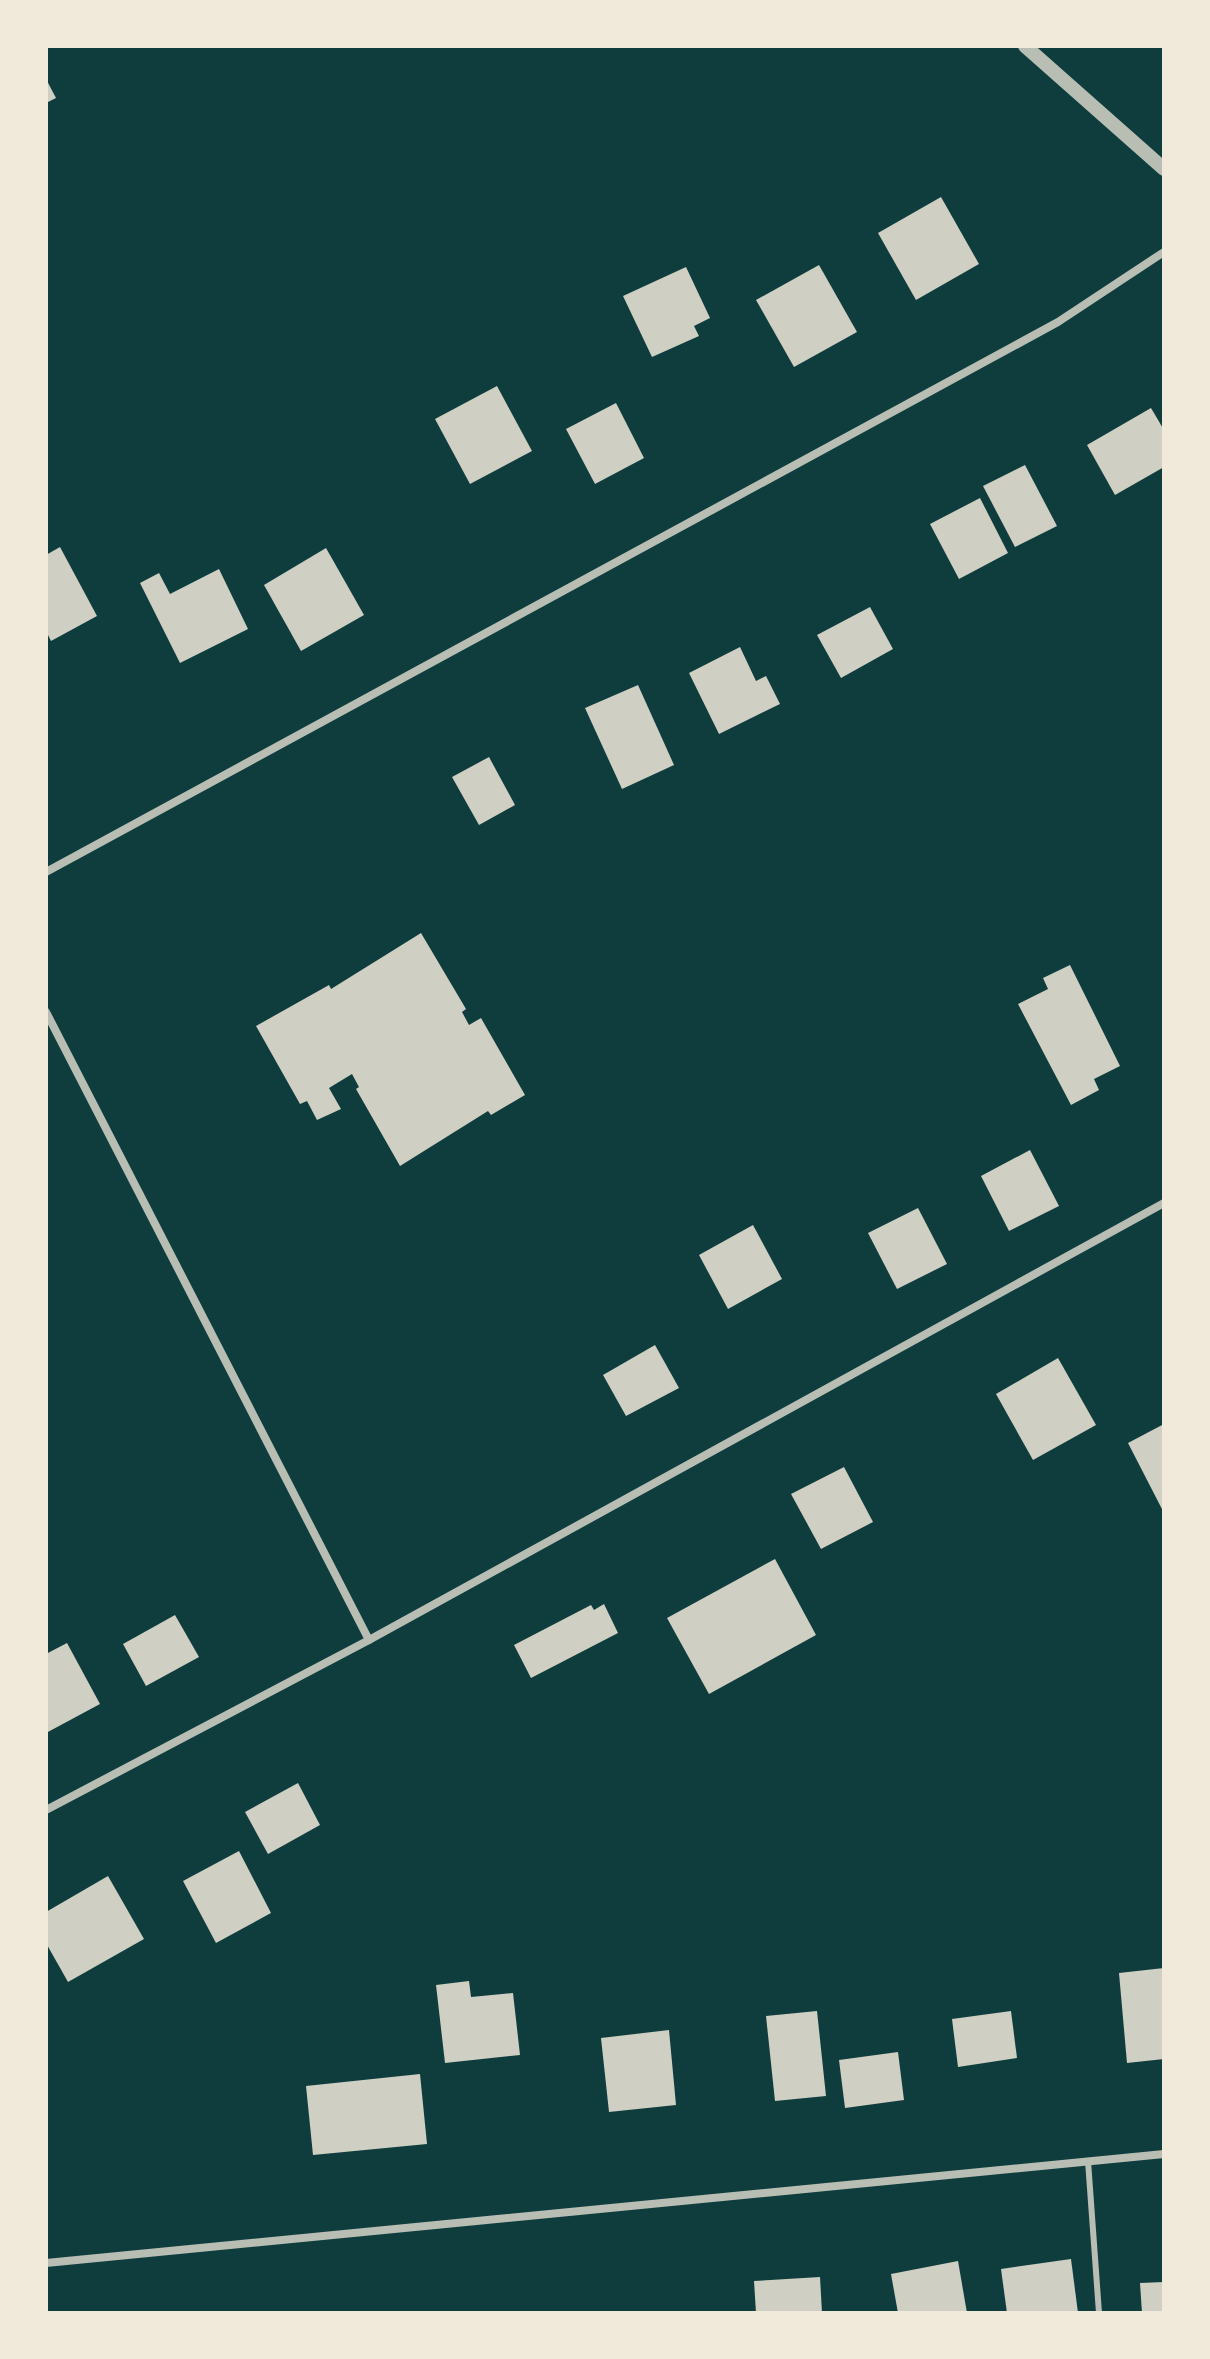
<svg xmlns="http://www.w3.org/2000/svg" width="1210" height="2359" viewBox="0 0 1210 2359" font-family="Roboto,sans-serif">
  <rect width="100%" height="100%" fill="#0f3d3e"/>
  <g fill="#cfcfc3">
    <path d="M 46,79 L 56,98 L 46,103 Z"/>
    <path d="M 941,197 L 979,264 L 916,300 L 878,233 Z"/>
    <path d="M 819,265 L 857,332 L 794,367 L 756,300 Z"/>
    <path d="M 686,267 L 710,318 L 694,326 L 699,336 L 652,357 L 623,296 Z"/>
    <path d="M 497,386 L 532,451 L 470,484 L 435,419 Z"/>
    <path d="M 616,403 L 644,458 L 595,484 L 566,429 Z"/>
    <path d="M 1151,408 L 1164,430 L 1164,467 L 1115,495 L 1087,445 Z"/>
    <path d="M 1025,465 L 1057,526 L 1015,547 L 983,486 Z"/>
    <path d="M 980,498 L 1008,553 L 959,579 L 930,524 Z"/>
    <path d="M 60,547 L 97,616 L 51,641 L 46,631 L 46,555 Z"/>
    <path d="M 326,548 L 364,615 L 301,651 L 264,585 Z"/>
    <path d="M 219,569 L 248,629 L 180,663 L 140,583 L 159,573 L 170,594 Z"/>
    <path d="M 870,607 L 893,649 L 841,678 L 817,635 Z"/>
    <path d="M 740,647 L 756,681 L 766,676 L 780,704 L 719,734 L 689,673 Z"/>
    <path d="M 638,685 L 674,765 L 622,789 L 585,708 Z"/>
    <path d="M 489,757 L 515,805 L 479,825 L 452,777 Z"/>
    <path d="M 421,933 L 466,1009 L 462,1012 L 469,1025 L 481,1018 L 525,1095 L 491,1115 L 488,1111 L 400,1166 L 356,1089 L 359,1087 L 352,1074 L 329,1088 L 341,1109 L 317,1120 L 307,1101 L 300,1104 L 256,1026 L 329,985 L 331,989 Z"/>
    <path d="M 1070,965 L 1120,1066 L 1094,1079 L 1099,1090 L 1071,1105 L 1018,1004 L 1048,989 L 1043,978 Z"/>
    <path d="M 1030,1150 L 1059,1206 L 1009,1231 L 981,1176 Z"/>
    <path d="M 918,1208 L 947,1264 L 897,1289 L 868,1233 Z"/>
    <path d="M 753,1225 L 782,1279 L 728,1309 L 699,1255 Z"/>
    <path d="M 655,1345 L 679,1388 L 626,1416 L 603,1375 Z"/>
    <path d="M 1058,1358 L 1096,1425 L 1033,1460 L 996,1394 Z"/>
    <path d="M 1164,1424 L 1164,1513 L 1128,1443 Z"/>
    <path d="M 844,1467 L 873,1522 L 821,1549 L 791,1494 Z"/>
    <path d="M 775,1559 L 816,1635 L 709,1694 L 667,1618 Z"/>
    <path d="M 604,1604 L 618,1633 L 531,1678 L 514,1645 L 591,1605 L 594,1610 Z"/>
    <path d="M 175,1615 L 199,1657 L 146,1686 L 123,1644 Z"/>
    <path d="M 67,1643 L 100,1704 L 46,1733 L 46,1654 Z"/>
    <path d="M 298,1783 L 320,1825 L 268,1854 L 245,1812 Z"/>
    <path d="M 239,1851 L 271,1913 L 216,1943 L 183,1881 Z"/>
    <path d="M 108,1876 L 144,1939 L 68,1982 L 46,1943 L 46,1912 Z"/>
    <path d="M 1164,1968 L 1164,2059 L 1127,2063 L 1119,1973 Z"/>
    <path d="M 469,1981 L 471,1997 L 513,1993 L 520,2055 L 445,2063 L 436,1985 Z"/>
    <path d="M 817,2011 L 826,2096 L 775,2101 L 766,2016 Z"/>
    <path d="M 1011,2011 L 1017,2058 L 958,2067 L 952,2019 Z"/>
    <path d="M 669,2030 L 676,2105 L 609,2112 L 601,2038 Z"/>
    <path d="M 898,2052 L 904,2100 L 845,2108 L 839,2060 Z"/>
    <path d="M 420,2074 L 427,2144 L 313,2155 L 306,2086 Z"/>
    <path d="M 1071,2259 L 1078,2313 L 1007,2313 L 1001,2269 Z"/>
    <path d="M 958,2261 L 967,2313 L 898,2313 L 891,2274 Z"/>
    <path d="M 820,2277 L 822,2313 L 756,2313 L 754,2281 Z"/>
    <path d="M 1164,2282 L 1164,2313 L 1142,2313 L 1140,2283 Z"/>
  </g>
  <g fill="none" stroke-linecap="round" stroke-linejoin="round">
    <path stroke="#b8beb3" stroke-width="6" d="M 1088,2161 L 1099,2313"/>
    <g stroke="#b8beb3" stroke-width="8">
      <path d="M 46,872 L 1058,322 L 1164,252"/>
      <path d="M 46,1012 L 369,1640"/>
      <path d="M 46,1810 L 369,1640 L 1164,1203"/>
      <path d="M 46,2263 L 1164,2154"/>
    </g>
    <path stroke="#b8beb3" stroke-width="14" d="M 1025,46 L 1164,169"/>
  </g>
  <rect width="1210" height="2359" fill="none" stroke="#f1e9da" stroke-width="96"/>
</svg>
